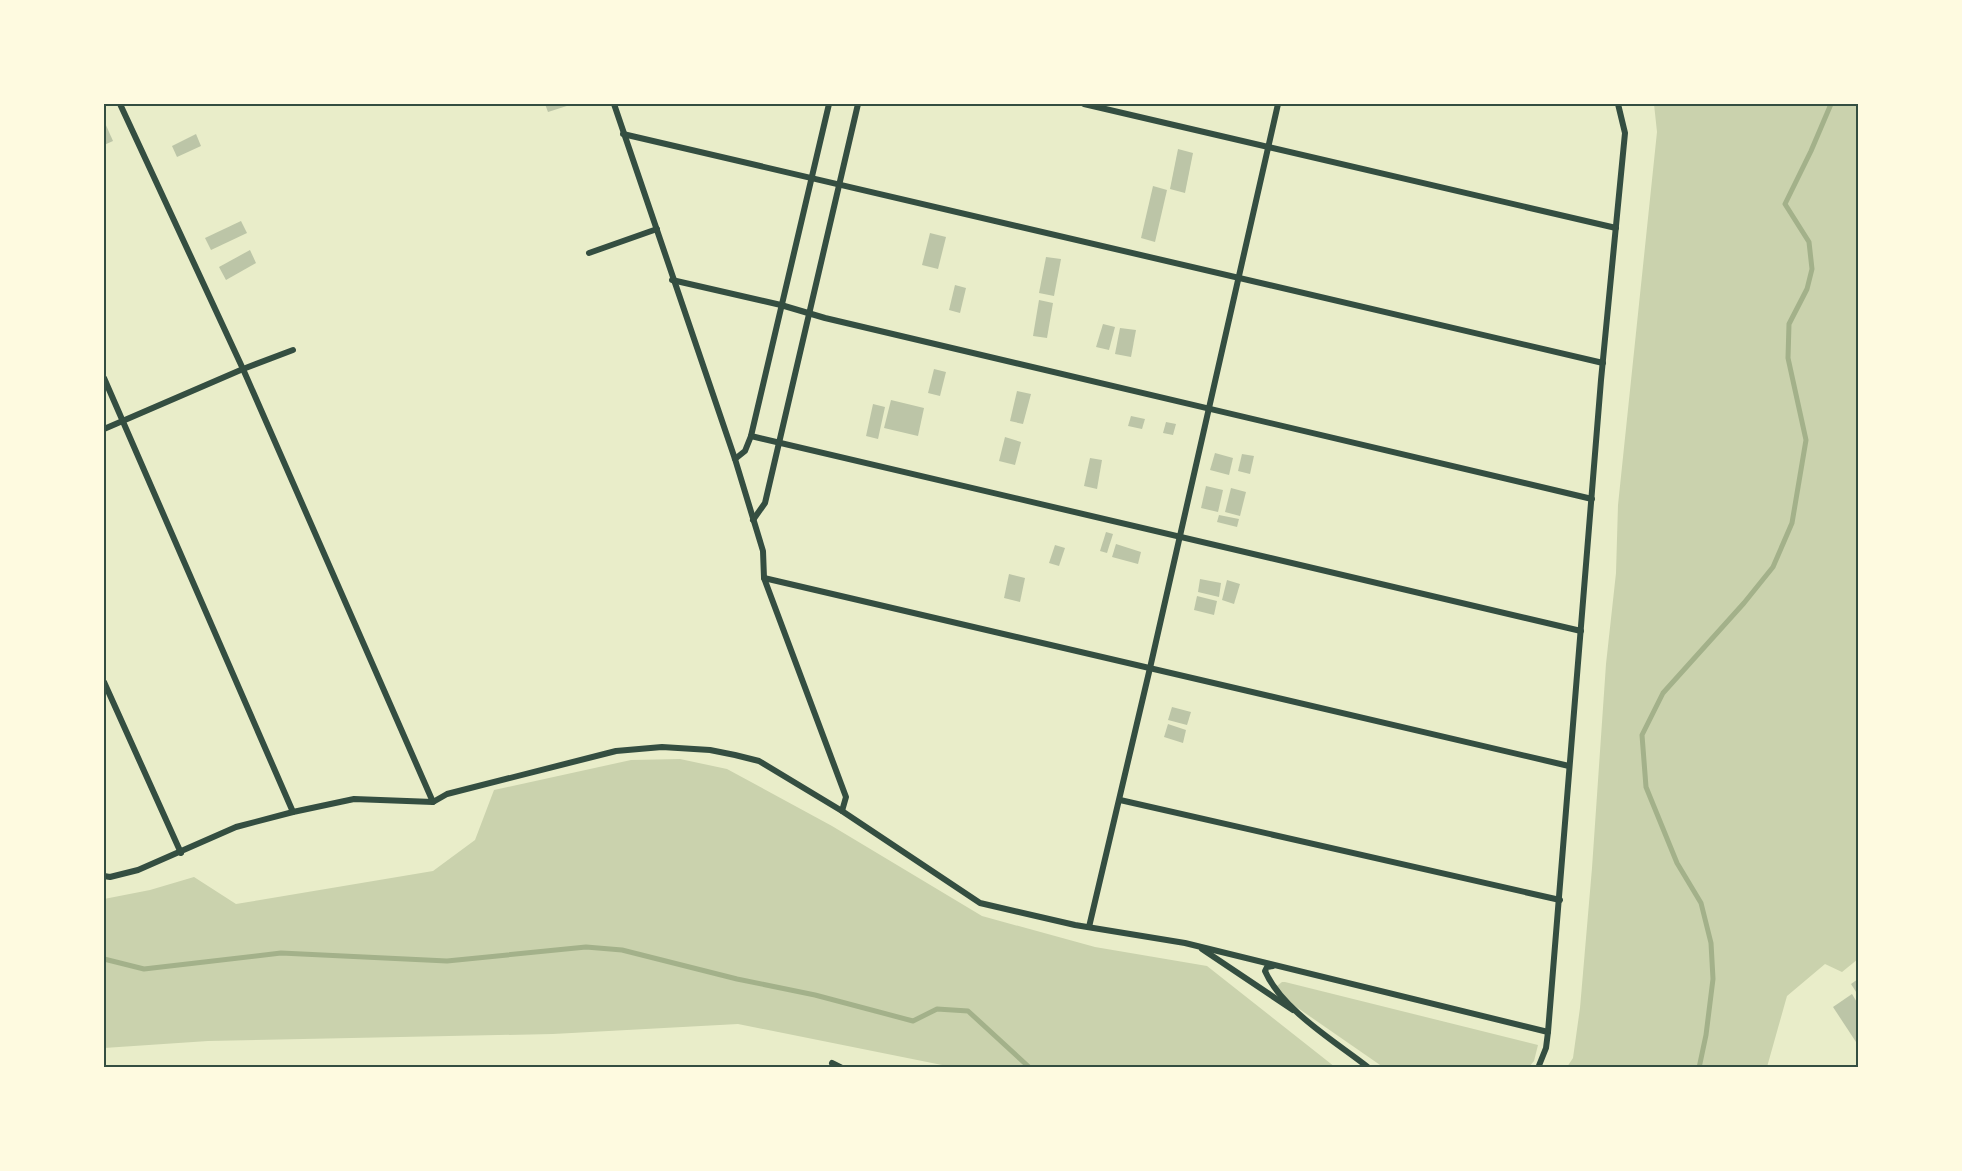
<svg xmlns="http://www.w3.org/2000/svg" width="1962" height="1171" viewBox="0 0 1962 1171" font-family="'Asap Condensed',sans-serif">
  <rect width="100%" height="100%" fill="#e9edc9"/>
  <g fill="#cad2ad">
    <path d="M 1654,104 L 1858,104 L 1858,843 L 1856,860 L 1856,900 L 1858,905 L 1858,959 L 1842,972 L 1825,964 L 1787,996 L 1767,1067 L 1567,1067 L 1573,1058 L 1580,1008 L 1592,868 L 1606,664 L 1616,573 L 1618,505 L 1657,132 Z"/>
    <path d="M 680,759 L 727,769 L 832,826 L 982,916 L 1095,947 L 1207,966 L 1335,1067 L 952,1067 L 738,1024 L 553,1034 L 208,1041 L 104,1048 L 104,899 L 150,890 L 194,877 L 236,904 L 433,871 L 475,840 L 494,790 L 631,760 Z"/>
    <path d="M 1282,982 L 1285,982 L 1538,1045 L 1534,1061 L 1529,1067 L 1383,1067 L 1279,995 L 1277,986 Z"/>
  </g>
  <g fill="none" stroke-linecap="round" stroke-linejoin="round">
    <g stroke="#a3b18a" stroke-width="5">
      <path d="M 104,959 L 144,969 L 281,953 L 447,961 L 586,947 L 622,950 L 737,979 L 815,995 L 913,1021 L 937,1009 L 968,1011 L 1030,1068"/>
      <path d="M 1699,1068 L 1706,1035 L 1713,979 L 1711,943 L 1701,903 L 1677,863 L 1646,787 L 1642,735 L 1663,693 L 1744,603 L 1773,567 L 1792,523 L 1806,440 L 1788,358 L 1789,324 L 1807,289 L 1812,269 L 1809,242 L 1785,204 L 1811,151 L 1831,104"/>
    </g>
  </g>
  <g fill="#bcc5a7">
    <path d="M 545,104 L 573,104 L 548,112 Z"/>
    <path d="M 105,123 L 113,141 L 104,145 L 104,124 Z"/>
    <path d="M 196,134 L 201,146 L 177,157 L 172,146 Z"/>
    <path d="M 1178,149 L 1193,153 L 1185,193 L 1170,189 Z"/>
    <path d="M 1153,186 L 1167,190 L 1155,242 L 1141,238 Z"/>
    <path d="M 241,221 L 247,233 L 211,250 L 205,238 Z"/>
    <path d="M 930,233 L 946,237 L 938,269 L 922,265 Z"/>
    <path d="M 250,250 L 256,263 L 226,280 L 219,267 Z"/>
    <path d="M 1046,257 L 1061,259 L 1054,296 L 1039,293 Z"/>
    <path d="M 955,285 L 966,288 L 960,313 L 949,310 Z"/>
    <path d="M 1039,300 L 1053,303 L 1047,338 L 1033,336 Z"/>
    <path d="M 1103,324 L 1115,327 L 1109,350 L 1096,347 Z"/>
    <path d="M 1120,328 L 1136,330 L 1131,357 L 1115,354 Z"/>
    <path d="M 934,369 L 946,372 L 940,396 L 928,393 Z"/>
    <path d="M 1017,391 L 1031,394 L 1023,424 L 1010,421 Z"/>
    <path d="M 891,400 L 924,408 L 918,436 L 884,428 Z"/>
    <path d="M 873,404 L 885,407 L 878,439 L 866,436 Z"/>
    <path d="M 1131,416 L 1145,419 L 1142,429 L 1128,426 Z"/>
    <path d="M 1166,422 L 1176,424 L 1173,435 L 1163,433 Z"/>
    <path d="M 1005,437 L 1021,442 L 1015,465 L 999,461 Z"/>
    <path d="M 1215,453 L 1233,458 L 1229,475 L 1210,470 Z"/>
    <path d="M 1242,454 L 1254,456 L 1250,474 L 1238,471 Z"/>
    <path d="M 1090,458 L 1102,460 L 1097,489 L 1084,486 Z"/>
    <path d="M 1206,486 L 1223,490 L 1218,512 L 1201,508 Z"/>
    <path d="M 1231,488 L 1246,492 L 1240,516 L 1225,512 Z"/>
    <path d="M 1219,515 L 1239,519 L 1237,527 L 1217,522 Z"/>
    <path d="M 1106,532 L 1113,534 L 1107,553 L 1100,551 Z"/>
    <path d="M 1116,544 L 1141,552 L 1138,564 L 1112,557 Z"/>
    <path d="M 1055,545 L 1065,548 L 1059,566 L 1049,563 Z"/>
    <path d="M 1009,574 L 1025,578 L 1020,602 L 1004,598 Z"/>
    <path d="M 1200,579 L 1221,583 L 1219,597 L 1198,592 Z"/>
    <path d="M 1227,580 L 1240,584 L 1234,604 L 1222,600 Z"/>
    <path d="M 1197,596 L 1217,601 L 1214,615 L 1194,610 Z"/>
    <path d="M 1172,707 L 1191,712 L 1187,725 L 1168,720 Z"/>
    <path d="M 1168,724 L 1186,730 L 1183,743 L 1164,737 Z"/>
    <path d="M 1858,979 L 1858,995 L 1851,984 Z"/>
    <path d="M 1852,994 L 1858,1004 L 1858,1045 L 1833,1007 Z"/>
  </g>
  <g fill="none" stroke-linecap="round" stroke-linejoin="round">
    <g stroke="#344e41" stroke-width="6">
      <path d="M 120,104 L 243,369 L 433,802"/>
      <path d="M 614,104 L 735,459 L 763,551 L 764,578 L 846,797 L 842,811"/>
      <path d="M 1084,104 L 1616,228"/>
      <path d="M 623,134 L 1603,363"/>
      <path d="M 589,253 L 657,229"/>
      <path d="M 672,280 L 781,305 L 825,318 L 1592,499"/>
      <path d="M 104,378 L 293,812"/>
      <path d="M 104,429 L 243,369 L 293,350"/>
      <path d="M 751,436 L 1581,631"/>
      <path d="M 735,459 L 745,451 L 751,436 L 829,104"/>
      <path d="M 753,520 L 765,503 L 858,104"/>
      <path d="M 764,578 L 1569,766"/>
      <path d="M 104,682 L 181,853"/>
      <path d="M 1120,800 L 1560,900"/>
      <path d="M 104,876 L 110,877 L 138,870 L 236,827 L 293,812 L 354,799 L 433,802 L 447,794 L 616,751 L 662,747 L 710,750 L 735,755 L 759,761 L 842,811 L 980,903 L 1075,925 L 1185,943 L 1548,1032"/>
      <path d="M 1089,927 L 1150,668 L 1278,104"/>
      <path d="M 1202,949 L 1293,1010"/>
      <path d="M 1273,966 L 1267,967 L 1265,971 C 1282,1010 1336,1042 1369,1068"/>
      <path d="M 832,1063 L 842,1068"/>
      <path d="M 1538,1068 L 1546,1048 L 1548,1032 L 1601,380 L 1625,133 L 1618,104"/>
    </g>
  </g>
  <rect width="1962" height="1171" fill="none" stroke="#fefae0" stroke-width="210"/>
  <rect x="105" y="105" width="1752" height="961" fill="none" stroke="#344e41" stroke-width="2"/>
</svg>
